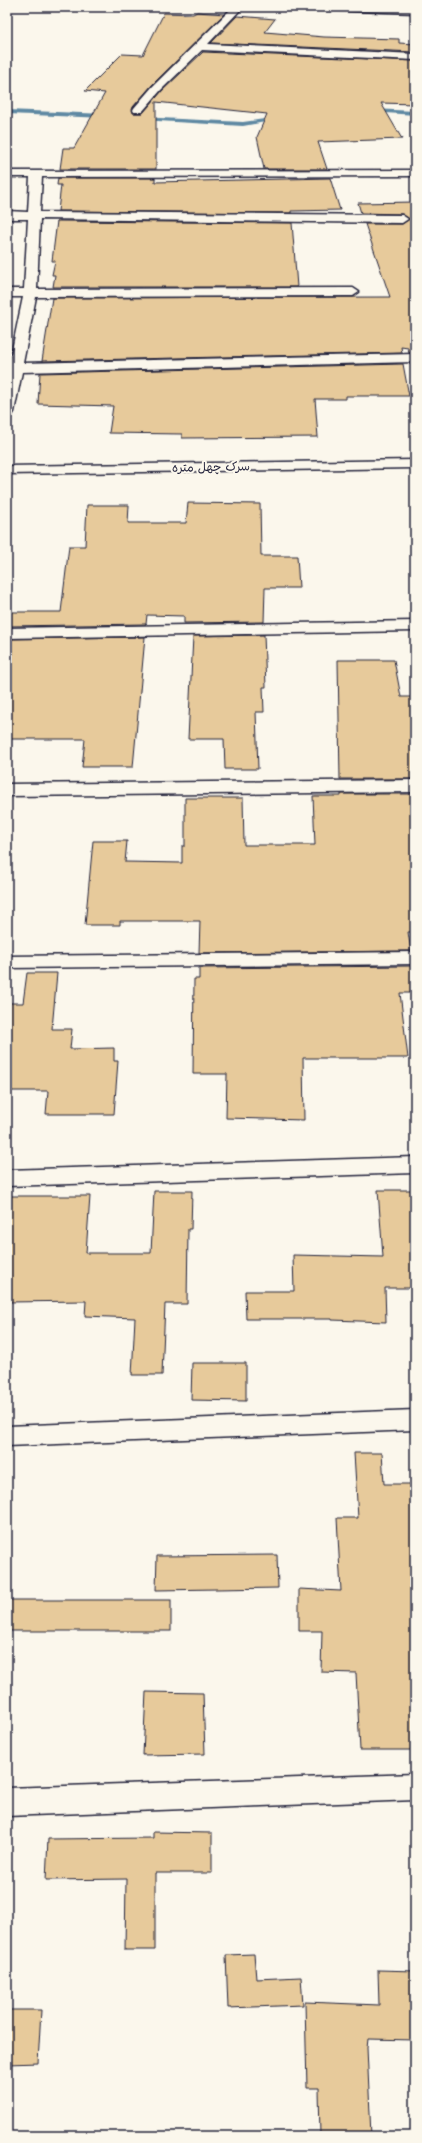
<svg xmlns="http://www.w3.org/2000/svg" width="422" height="2143" viewBox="0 0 422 2143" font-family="'Comic Neue','Playpen Sans Arabic',sans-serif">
  <rect width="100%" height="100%" fill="#fbf7ec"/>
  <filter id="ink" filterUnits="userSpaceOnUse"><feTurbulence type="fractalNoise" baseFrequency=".025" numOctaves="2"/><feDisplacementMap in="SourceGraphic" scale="8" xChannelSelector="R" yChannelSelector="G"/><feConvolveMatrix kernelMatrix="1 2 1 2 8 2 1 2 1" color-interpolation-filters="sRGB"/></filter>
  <g filter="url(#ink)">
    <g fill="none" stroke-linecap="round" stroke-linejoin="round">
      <g fill="#5f89a3" fill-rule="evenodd">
        <path d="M 373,109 L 415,111 L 415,115 L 371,112 Z"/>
        <path d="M 7,110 L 106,114 L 109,116 L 106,118 L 7,114 Z"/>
        <path d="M 139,117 L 243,122 L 278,117 L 281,119 L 243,126 L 141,120 Z"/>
      </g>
    </g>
    <g fill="#e7ca9b" stroke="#22223b">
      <path d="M 197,12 L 224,14 L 152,85 L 133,107 L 133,113 L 143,113 L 162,91 L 203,52 L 415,61 L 415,104 L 381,103 L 402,139 L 318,142 L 327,169 L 264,169 L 257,137 L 267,114 L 156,102 L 156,169 L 60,169 L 63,148 L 74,148 L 105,93 L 85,91 L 122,54 L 143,55 L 164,13 L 193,14 Z"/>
      <path d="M 237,16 L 275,19 L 265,32 L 324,37 L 399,39 L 399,43 L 415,44 L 415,52 L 211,43 Z"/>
      <path d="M 58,178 L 155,178 L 155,182 L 330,178 L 340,210 L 291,211 L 291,213 L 58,211 L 61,185 L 57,185 Z"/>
      <path d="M 415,202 L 415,353 L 409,353 L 408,348 L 401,347 L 402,353 L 42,361 L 52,298 L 390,297 L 365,224 L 402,224 L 409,219 L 402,214 L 361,213 L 358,203 Z"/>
      <path d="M 57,221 L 292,223 L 297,287 L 53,287 L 55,275 L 52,275 L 55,261 L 52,261 Z"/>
      <path d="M 403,364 L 409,396 L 346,396 L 346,399 L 315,399 L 318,437 L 182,438 L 182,434 L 109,433 L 113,406 L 38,404 L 40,373 Z"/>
      <path d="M 188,503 L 260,504 L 261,556 L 297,556 L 299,588 L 265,588 L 264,622 L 184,623 L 184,616 L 147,615 L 146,624 L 7,626 L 7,612 L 61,612 L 69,546 L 85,546 L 87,505 L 129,505 L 128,523 L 186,523 Z"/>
      <path d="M 264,635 L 266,687 L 263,687 L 264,712 L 256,712 L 258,769 L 225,769 L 224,739 L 188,739 L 193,636 Z"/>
      <path d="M 145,637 L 133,767 L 82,767 L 85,739 L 7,739 L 7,639 Z"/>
      <path d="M 338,660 L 394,660 L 401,697 L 415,697 L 415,779 L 340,779 Z"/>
      <path d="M 341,794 L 415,794 L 415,932 L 408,932 L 411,951 L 199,953 L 200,921 L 120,921 L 120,925 L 85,925 L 93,841 L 127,841 L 125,862 L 182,863 L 182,846 L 185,846 L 185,798 L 243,798 L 244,845 L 315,845 L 313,796 L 341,796 Z"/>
      <path d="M 413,966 L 415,993 L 400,993 L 408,1058 L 303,1058 L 304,1120 L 226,1118 L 227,1074 L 193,1074 L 194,979 L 199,979 L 199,968 Z"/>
      <path d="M 27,973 L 57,973 L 52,1029 L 72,1029 L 70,1049 L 114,1048 L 114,1061 L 118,1061 L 114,1114 L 46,1114 L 48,1091 L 7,1091 L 7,1003 L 23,1003 Z"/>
      <path d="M 378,1190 L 415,1190 L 415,1288 L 385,1288 L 386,1322 L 332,1320 L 332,1319 L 246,1319 L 245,1291 L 294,1291 L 293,1255 L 383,1257 Z"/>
      <path d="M 154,1191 L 192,1191 L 191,1229 L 188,1229 L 187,1304 L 165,1304 L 162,1375 L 132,1375 L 135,1318 L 85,1316 L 86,1301 L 7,1302 L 7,1196 L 90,1196 L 86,1253 L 151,1253 Z"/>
      <path d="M 192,1363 L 246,1363 L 246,1401 L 191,1400 Z"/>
      <path d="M 354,1453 L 382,1453 L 384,1484 L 413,1484 L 415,1514 L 415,1750 L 360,1750 L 356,1673 L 321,1672 L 322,1631 L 299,1631 L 299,1589 L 341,1591 L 337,1518 L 358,1518 Z"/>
      <path d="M 277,1555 L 278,1588 L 156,1590 L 157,1556 Z"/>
      <rect x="7" y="1600" width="164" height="31"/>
      <path d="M 146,1692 L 203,1693 L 205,1754 L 143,1755 Z"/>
      <path d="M 153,1832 L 212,1833 L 212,1873 L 155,1873 L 155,1950 L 125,1950 L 126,1879 L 46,1880 L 48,1839 L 153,1838 Z"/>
      <path d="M 254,1954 L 256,1979 L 301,1977 L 303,2005 L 228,2008 L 226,1955 Z"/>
      <path d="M 378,1970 L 415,1971 L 415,2040 L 368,2039 L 367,2048 L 371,2136 L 320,2136 L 319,2088 L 307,2088 L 305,2002 L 379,2005 Z"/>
      <path d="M 7,2010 L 41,2010 L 38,2063 L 7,2064 Z"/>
    </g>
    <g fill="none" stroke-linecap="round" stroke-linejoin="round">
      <defs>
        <g id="minor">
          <path d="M 233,7 L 243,7 L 208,44 L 415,54 L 415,60 L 202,50 L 161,90 L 142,112 L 134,112 L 133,110 L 134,108 L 153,86 Z"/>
          <path d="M 318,7 L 415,7 L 415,13 L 323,10 Z"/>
          <path d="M 415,170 L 415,176 L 42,177 L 40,212 L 402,215 L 408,219 L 402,223 L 40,219 L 37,289 L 353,288 L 359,292 L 353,296 L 36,297 L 23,363 L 415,354 L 415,362 L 22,372 L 14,412 L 12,415 L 7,416 L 7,364 L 9,364 L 23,297 L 7,297 L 7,289 L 24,289 L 28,219 L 7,219 L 7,211 L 28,212 L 30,177 L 7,177 L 7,171 Z"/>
          <path d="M 415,621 L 415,631 L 7,638 L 7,628 Z"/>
          <path d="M 415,780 L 415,792 L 7,796 L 7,784 Z"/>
          <path d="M 415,952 L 415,964 L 7,968 L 7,956 Z"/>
          <path d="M 415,1157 L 415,1173 L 7,1186 L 7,1170 Z"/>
          <path d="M 415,1410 L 415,1430 L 7,1446 L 7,1426 Z"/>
          <path d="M 415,1774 L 415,1800 L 7,1816 L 7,1788 Z"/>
        </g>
        <path id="tertiary" d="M 415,460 L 415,468 L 7,474 L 7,466 Z"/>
      </defs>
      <use href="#minor" stroke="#22223b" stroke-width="3"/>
      <use href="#tertiary" stroke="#22223b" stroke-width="3"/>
      <use href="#minor" fill="#fbf7ec" fill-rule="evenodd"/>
      <use href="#tertiary" fill="#fbf7ec" fill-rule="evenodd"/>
    </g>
  </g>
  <g text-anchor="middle" stroke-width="4" stroke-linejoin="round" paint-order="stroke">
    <g font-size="12" fill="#22223b" stroke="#fbf7ec">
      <text transform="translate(211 467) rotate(-1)" y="4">سرک چهل متره</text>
    </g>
  </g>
  <rect width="422" height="2143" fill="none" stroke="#fbf7ec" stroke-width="24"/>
  <rect x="12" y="12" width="398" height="2119" fill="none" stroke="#22223b" stroke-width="1.5" filter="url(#ink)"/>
</svg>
